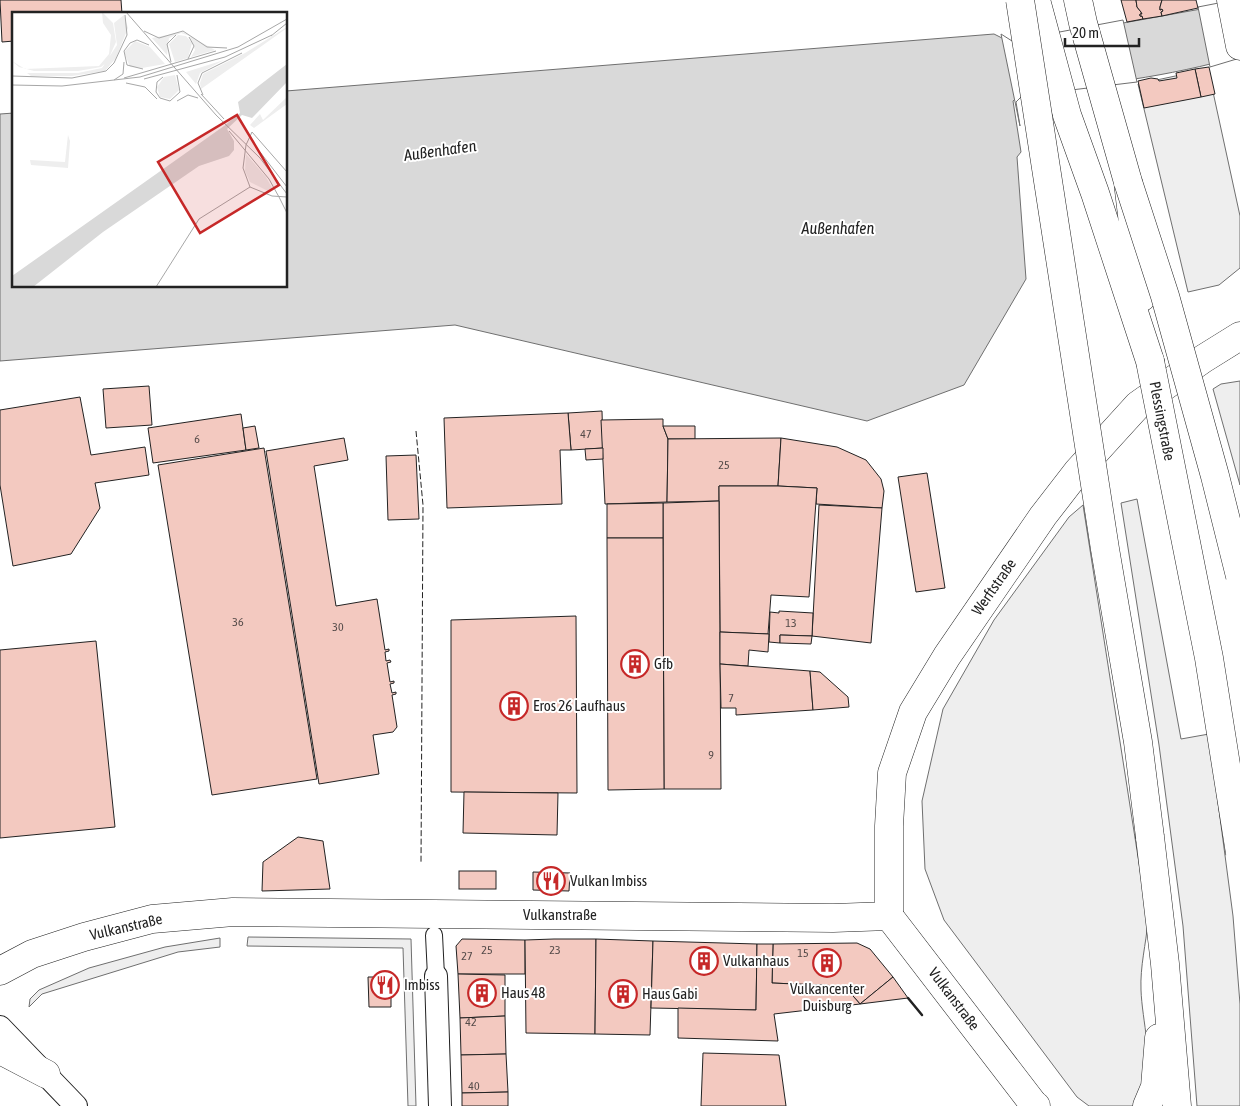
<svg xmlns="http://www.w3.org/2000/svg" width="1240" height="1106" viewBox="0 0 1240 1106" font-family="'Asap Condensed',sans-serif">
  <rect width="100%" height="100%" fill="#fff"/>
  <g fill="#eee" stroke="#6f6f6f">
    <path d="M 1208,69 L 1240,216 L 1240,268 L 1219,285 L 1188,292 L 1138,84 Z"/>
    <path d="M 1240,381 L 1240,485 L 1213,389 L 1221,384 Z"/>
    <path d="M 1137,499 L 1181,739 L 1209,734 L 1233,916 L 1240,1004 L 1240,1106 L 1197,1106 L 1183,926 L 1159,745 L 1121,503 Z"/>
    <path d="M 1083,505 L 1148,921 C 1146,944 1140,966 1141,990 C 1142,1020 1154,1062 1145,1090 C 1143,1095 1138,1101 1134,1106 L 1089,1106 L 1077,1097 L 944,920 L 925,869 L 922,801 L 943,709 L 994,620 L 1069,517 Z"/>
    <path d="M 248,937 L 411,939 L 416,1106 L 408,1106 L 403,948 L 247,946 Z"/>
    <path d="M 220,938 L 220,947 L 178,952 L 42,994 L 29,1007 L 30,999 L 39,990 L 89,968 L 165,947 Z"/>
  </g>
  <path fill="#d9d9d9" stroke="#6f6f6f" d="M 1201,9 L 1240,56 C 1169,77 1095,85 1021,94 L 1013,101 L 1021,152 L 1017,157 L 1026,279 L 964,385 L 867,421 L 455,325 L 0,361 L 0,114 L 14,113 L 14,286 L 286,286 L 286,91 L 994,34 L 1012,43 Z"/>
  <g fill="#fff" stroke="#6f6f6f">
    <path d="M 1234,0 L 1240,58 L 1210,67 L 1198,7 Z"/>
    <path d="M 1123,20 L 1137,82 L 1022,96 L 1016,102 L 1020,126 L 1001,34 L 1012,41 Z"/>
  </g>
  <g fill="#f3c9c0" stroke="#222">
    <path d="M 0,0 L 121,0 L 122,14 L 14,14 L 14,41 L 2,42 Z"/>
    <path d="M 1121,0 L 1136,0 L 1137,7 L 1141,12 L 1142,14 L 1140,14 L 1140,16 L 1142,16 L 1143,19 L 1127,22 Z"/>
    <path d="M 1136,0 L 1162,0 L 1160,7 L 1160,10 L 1162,9 L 1163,11 L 1161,12 L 1162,16 L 1143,19 L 1142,16 L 1140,16 L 1140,14 L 1142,14 L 1141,12 L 1137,7 Z"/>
    <path d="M 1162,0 L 1196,0 L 1198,8 L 1162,16 L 1161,12 L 1163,11 L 1162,9 L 1160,10 L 1160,7 Z"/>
    <path d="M 1209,67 L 1215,94 L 1201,97 L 1195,69 Z"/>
    <path d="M 1195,69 L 1201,97 L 1144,108 L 1138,81 L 1151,78 L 1158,79 L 1159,81 L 1177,78 L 1176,73 Z"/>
    <path d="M 149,386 L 152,425 L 106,428 L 103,389 Z"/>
    <path d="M 80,397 L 91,455 L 145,447 L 149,475 L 95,483 L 100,508 L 71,554 L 13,566 L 0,485 L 0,410 Z"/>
    <path d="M 602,411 L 603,448 L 571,450 L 568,413 Z"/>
    <path d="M 568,413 L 571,450 L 560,450 L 562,504 L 447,508 L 444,418 Z"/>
    <path d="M 241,414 L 246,450 L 153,463 L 148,428 Z"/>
    <path d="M 663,419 L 663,426 L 668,439 L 667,502 L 605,504 L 601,420 Z"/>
    <path d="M 255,426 L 259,448 L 246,450 L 243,428 Z"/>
    <path d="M 663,426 L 695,426 L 695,439 L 668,439 Z"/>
    <path d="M 344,438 L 348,460 L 314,466 L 336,606 L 377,599 L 385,650 L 389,649 L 389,651 L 385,652 L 386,661 L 390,660 L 391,662 L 387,663 L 390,682 L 394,681 L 394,683 L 390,684 L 392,693 L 396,692 L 396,694 L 392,695 L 397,727 L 393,732 L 373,735 L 379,774 L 319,784 L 266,451 Z"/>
    <path d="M 781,438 L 778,486 L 719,486 L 719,501 L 667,502 L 668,439 Z"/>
    <path d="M 781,438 L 837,447 L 866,460 L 881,479 L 884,491 L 882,508 L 816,504 L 817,488 L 778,486 Z"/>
    <path d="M 264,448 L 317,779 L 212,795 L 158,465 Z"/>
    <path d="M 603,448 L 603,459 L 586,460 L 585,449 Z"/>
    <path d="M 416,455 L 419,519 L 388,520 L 386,456 Z"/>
    <path d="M 927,473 L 945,588 L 916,592 L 898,477 Z"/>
    <path d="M 719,486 L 778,486 L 817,488 L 809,597 L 771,595 L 768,634 L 720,632 Z"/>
    <path d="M 719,501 L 721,789 L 664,789 L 663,503 Z"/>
    <path d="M 663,503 L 663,538 L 607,538 L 607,504 Z"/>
    <path d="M 819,505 L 882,508 L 871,643 L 812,636 Z"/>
    <path d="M 607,538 L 663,538 L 664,789 L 608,790 Z"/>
    <path d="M 779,611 L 813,613 L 812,636 L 780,635 L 780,643 L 769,642 L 770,612 L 779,613 Z"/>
    <path d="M 576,616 L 577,793 L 451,792 L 451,620 Z"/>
    <path d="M 720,632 L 769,634 L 768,652 L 749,650 L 748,666 L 720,664 Z"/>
    <path d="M 780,635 L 812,636 L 811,644 L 780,643 Z"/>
    <path d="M 96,641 L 115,827 L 0,838 L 0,650 Z"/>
    <path d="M 720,664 L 810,671 L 813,710 L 736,715 L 736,708 L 721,708 Z"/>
    <path d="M 810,671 L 820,672 L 848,697 L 849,707 L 813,710 Z"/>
    <path d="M 464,792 L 558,793 L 557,835 L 463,833 Z"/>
    <path d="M 298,837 L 323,841 L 330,889 L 262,891 L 263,862 Z"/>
    <rect x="459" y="871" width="37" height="18"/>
    <path d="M 533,872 L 570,873 L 569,891 L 533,890 Z"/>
    <path d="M 462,939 L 525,940 L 525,974 L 458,974 L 456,946 Z"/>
    <path d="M 554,939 L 596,939 L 595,1034 L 526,1033 L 525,940 Z"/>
    <path d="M 596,939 L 653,941 L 650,1035 L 595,1034 Z"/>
    <path d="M 653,941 L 757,944 L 756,1010 L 651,1008 Z"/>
    <path d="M 857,943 L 870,949 L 893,977 L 860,1004 L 847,989 L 841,986 L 772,983 L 773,944 Z"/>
    <path d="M 757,944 L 773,944 L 772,983 L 841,986 L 847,989 L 860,1004 L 774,1014 L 778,1041 L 678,1038 L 678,1008 L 756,1010 Z"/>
    <path d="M 458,974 L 505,975 L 505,1016 L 460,1018 Z"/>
    <path d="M 368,977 L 391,977 L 391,1007 L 369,1007 Z"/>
    <path d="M 893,977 L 908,998 L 860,1004 Z"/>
    <path d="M 505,1016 L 506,1054 L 461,1055 L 460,1018 Z"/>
    <path d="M 703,1053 L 779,1055 L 786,1106 L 701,1106 Z"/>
    <path d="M 506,1054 L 508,1092 L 462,1093 L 461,1055 Z"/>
    <path d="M 508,1092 L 508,1106 L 462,1106 L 462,1093 Z"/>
  </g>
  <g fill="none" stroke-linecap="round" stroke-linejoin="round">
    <defs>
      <path id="pedestrian" d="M 434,935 L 436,976"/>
      <g id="minor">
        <path d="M 436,976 L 440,1106"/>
        <path d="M 0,1027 L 76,1106"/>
      </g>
      <path id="tertiary" d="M 1231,0 L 1240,46"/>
      <g id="secondary">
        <path d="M 889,916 L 889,826 L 892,773 L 913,712 L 947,656 L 1043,516 L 1077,472 L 1138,405 L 1203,359 L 1240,336"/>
        <path d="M 889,916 L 1035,1106"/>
        <path d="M 0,971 L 32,954 L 84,937 L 152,919 L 233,912 L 833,918 L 889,916"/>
        <path d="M 0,1050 L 46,1074"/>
      </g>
      <g id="trunk">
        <path d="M 1036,0 L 1067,115 L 1095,193 L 1150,361"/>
        <path d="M 1078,0 L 1083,23 L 1128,182 L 1142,297"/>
        <path d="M 1150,837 L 1165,964 L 1177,1106"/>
        <path d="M 1035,1106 L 1036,1106"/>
        <path d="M 1147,1106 L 1155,1087 L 1159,1038"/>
      </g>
    </defs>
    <use href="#pedestrian" stroke="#222" stroke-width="18"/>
    <use href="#minor" stroke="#222" stroke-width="24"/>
    <use href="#tertiary" stroke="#222" stroke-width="29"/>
    <use href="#secondary" stroke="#222" stroke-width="29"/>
    <use href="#trunk" stroke="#222" stroke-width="29"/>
    <use href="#pedestrian" stroke="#fff" stroke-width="16"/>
    <use href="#minor" stroke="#fff" stroke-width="22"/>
    <use href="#tertiary" stroke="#fff" stroke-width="28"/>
    <use href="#secondary" stroke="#fff" stroke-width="28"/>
    <use href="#trunk" stroke="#fff" stroke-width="28"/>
    <defs>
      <g id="trunk-bridge">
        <path d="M 1020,0 L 1105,549 L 1138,742 L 1150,837"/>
        <path d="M 1128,182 L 1165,296 L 1215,476 L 1240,576"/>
        <path d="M 1150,361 L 1209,658 L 1240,853"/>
      </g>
    </defs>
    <use href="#trunk-bridge" stroke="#222" stroke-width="29" stroke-linecap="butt"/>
    <use href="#trunk-bridge" stroke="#fff" stroke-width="28"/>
    <path stroke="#222" stroke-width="1" stroke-dasharray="6 2.5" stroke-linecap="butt" d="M 416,431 L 423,505 L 421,864"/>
    <path stroke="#222" stroke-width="2.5" d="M 908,998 L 922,1015"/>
  </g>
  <defs>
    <symbol id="building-ring" viewBox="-11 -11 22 22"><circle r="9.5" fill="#fff" stroke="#c62828" stroke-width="1.5"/><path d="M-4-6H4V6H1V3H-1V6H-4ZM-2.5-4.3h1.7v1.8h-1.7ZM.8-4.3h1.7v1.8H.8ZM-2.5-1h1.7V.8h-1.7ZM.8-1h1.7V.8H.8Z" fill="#c62828"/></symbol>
    <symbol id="restaurant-ring" viewBox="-11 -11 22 22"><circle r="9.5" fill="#fff" stroke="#c62828" stroke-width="1.5"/><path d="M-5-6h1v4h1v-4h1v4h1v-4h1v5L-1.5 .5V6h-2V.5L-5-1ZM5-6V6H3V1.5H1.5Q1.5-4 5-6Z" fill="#c62828"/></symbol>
  </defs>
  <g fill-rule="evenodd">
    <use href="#building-ring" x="619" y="648" width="32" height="32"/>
    <use href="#building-ring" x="498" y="690" width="32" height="32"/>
    <use href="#restaurant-ring" x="535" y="865" width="32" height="32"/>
    <use href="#building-ring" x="688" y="945" width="32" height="32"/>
    <use href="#building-ring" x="811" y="947" width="32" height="32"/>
    <use href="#restaurant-ring" x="369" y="969" width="32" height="32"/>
    <use href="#building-ring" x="466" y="977" width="32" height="32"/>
    <use href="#building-ring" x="607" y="978" width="32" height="32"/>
  </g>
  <g text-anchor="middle" stroke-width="4" stroke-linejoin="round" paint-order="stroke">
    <g font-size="12" fill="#564c4a">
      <text x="586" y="438">47</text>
      <text x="197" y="443">6</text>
      <text x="724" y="469">25</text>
      <text x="238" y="626">36</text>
      <text x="791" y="627">13</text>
      <text x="338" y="631">30</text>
      <text x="731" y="702">7</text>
      <text x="711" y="759">9</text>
      <text x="487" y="954">25</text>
      <text x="555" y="954">23</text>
      <text x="803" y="957">15</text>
      <text x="467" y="960">27</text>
      <text x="471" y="1026">42</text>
      <text x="474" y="1090">40</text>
    </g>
    <g font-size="15" fill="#222" stroke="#fff">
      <text transform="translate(1162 421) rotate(79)" y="5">Plessingstraße</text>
      <text transform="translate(994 587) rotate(-55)" y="5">Werftstraße</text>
      <text x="560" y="920">Vulkanstraße</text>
      <text transform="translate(126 927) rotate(-13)" y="5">Vulkanstraße</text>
      <text transform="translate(954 999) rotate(53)" y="5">Vulkanstraße</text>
    </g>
    <g font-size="15" fill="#222" stroke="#fff" text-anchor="start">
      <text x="654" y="669">Gfb</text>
      <text x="533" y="711">Eros 26 Laufhaus</text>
      <text x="570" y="886">Vulkan Imbiss</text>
      <text x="723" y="966">Vulkanhaus</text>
      <text x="404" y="990">Imbiss</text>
      <text x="827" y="994" text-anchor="middle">Vulkancenter<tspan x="827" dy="17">Duisburg</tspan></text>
      <text x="501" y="998">Haus 48</text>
      <text x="642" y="999">Haus Gabi</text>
    </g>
    <g font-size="16" font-style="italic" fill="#222" stroke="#fff">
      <text transform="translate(440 150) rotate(-8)" y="6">Außenhafen</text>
      <text x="838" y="234">Außenhafen</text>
    </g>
  </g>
  <g transform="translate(12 12)">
    <rect width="275" height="275" fill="#fff"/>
    <path d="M 90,0 L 101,11 L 104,30 L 95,50 L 89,55 L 66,59 L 22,59 L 7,55 L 0,49 L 13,57 L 87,54 L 97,42 L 99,23 L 91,11 ZM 112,3 L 116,16 L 104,46 L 93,59 L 60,64 L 19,64 L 15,61 L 66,61 L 90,56 L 105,33 L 102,11 ZM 275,15 L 275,16 L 189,77 L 188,71 L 191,62 L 233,41 ZM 171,20 L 203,38 L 179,45 L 183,38 L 178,24 L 169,21 L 157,26 L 155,43 L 140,26 ZM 166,23 L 174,24 L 180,31 L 176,46 L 163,50 L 157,32 ZM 123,29 L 138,35 L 153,52 L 130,56 L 118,55 L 112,40 ZM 212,48 L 188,61 L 184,72 L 174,60 ZM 163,63 L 167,78 L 158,87 L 148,85 L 145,75 L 152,65 ZM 275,85 L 275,92 L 242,116 L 238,113 L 248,102 L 251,108 ZM 56,123 L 58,129 L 56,156 L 19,153 L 18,148 L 53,150 ZM 234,142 L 254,165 L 260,176 L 256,179 L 238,170 L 233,159 Z" fill="#eee"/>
    <path d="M 275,52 L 275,70 L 240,106 L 230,103 L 215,117 L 222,129 L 222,138 L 217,144 L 187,154 L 91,220 L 21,275 L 0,275 L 0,264 L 212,114 L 228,101 L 226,90 Z" fill="#d9d9d9"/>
    <path fill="none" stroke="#a7a7a7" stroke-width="1" d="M 114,0 L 204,103 L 248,146 L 275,182M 132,19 L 147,26 L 171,19 L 195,35 L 215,36M 259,24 L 275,11M 176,47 L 182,34 L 177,25M 159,50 L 155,32 L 164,23M 131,57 L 115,53 L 112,39 L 118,31 L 125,28 L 137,33M 0,64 L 60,66 L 94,59 L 102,51 L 115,23 L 113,3M 151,65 L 145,70 L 144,80 L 148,86 L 158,89 L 168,80 L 165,63M 112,66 L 204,39M 132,67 L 213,45 L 260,23M 102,68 L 111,62 L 112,50M 114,71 L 133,75 L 145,87M 0,73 L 50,74 L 128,65 L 226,35 L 275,7M 189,82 L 212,107M 191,83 L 186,71 L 190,61 L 230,41M 165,89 L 176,83 L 186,86M 217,119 L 257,167 L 267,185M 248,140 L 275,175M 238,175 L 231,156 L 234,133 L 240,120 L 275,160M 238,175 L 260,184 L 275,185M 267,185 L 275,201M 144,275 L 187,207 L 238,175"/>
    <path fill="#c62828" fill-opacity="0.15" stroke="#c62828" stroke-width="2.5" d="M 225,103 L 267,173 L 188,221 L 146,150 Z"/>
    <rect width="275" height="275" fill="none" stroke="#222" stroke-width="2.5"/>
  </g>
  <path d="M1065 38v8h74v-8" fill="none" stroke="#222222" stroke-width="2.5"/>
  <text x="1072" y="38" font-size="15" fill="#222222" stroke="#ffffff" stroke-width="4" paint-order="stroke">20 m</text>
</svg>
